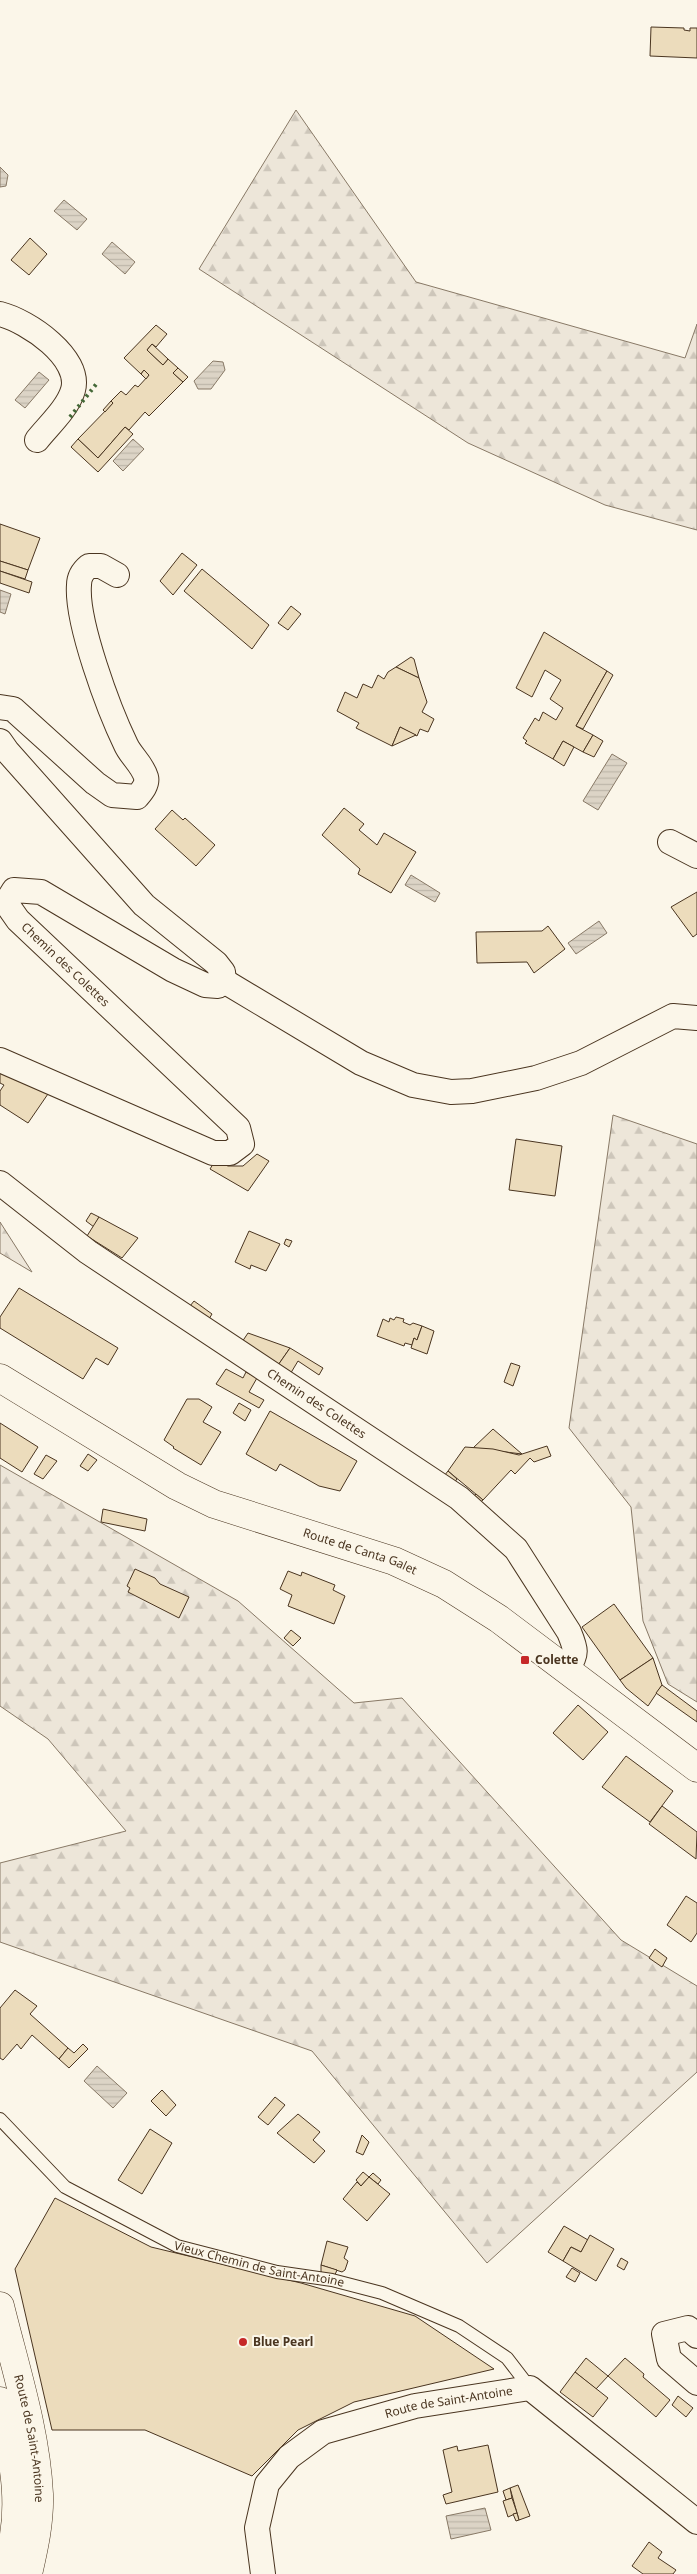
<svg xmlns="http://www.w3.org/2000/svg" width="697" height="2574" viewBox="0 0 697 2574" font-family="'Noto Sans',sans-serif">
  <defs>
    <pattern id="forest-firs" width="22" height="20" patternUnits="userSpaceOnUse" patternTransform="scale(1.25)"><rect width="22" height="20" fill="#ede6d9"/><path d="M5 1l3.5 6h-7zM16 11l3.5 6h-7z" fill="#cdc6ba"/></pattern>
    <pattern id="water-rules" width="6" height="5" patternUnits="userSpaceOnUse" patternTransform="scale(1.25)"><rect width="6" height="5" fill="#dcd4c6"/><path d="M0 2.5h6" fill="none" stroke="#beb7aa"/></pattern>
  </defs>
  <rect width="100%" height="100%" fill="#fbf6e9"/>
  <g fill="url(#forest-firs)" stroke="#887966">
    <path d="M 296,110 L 416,282 L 685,358 L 697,324 L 697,530 L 605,505 L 468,443 L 199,269 Z"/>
    <path d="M 613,1115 L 697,1144 L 697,1702 L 668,1684 L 643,1621 L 631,1507 L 569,1428 Z"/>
    <path d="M 0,1222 L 32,1272 L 0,1253 Z"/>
    <path d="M 0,1465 L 238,1601 L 354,1703 L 402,1698 L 621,1940 L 697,1986 L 697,2072 L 487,2263 L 312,2051 L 0,1942 L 0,1863 L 126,1831 L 48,1739 L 0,1706 Z"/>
  </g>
  <g fill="url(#water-rules)" stroke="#887966">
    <path d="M 0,167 L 8,175 L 6,186 L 0,187 Z"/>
    <path d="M 64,200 L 87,219 L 77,230 L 54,211 Z"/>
    <path d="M 112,242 L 135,262 L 125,274 L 102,254 Z"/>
    <path d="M 213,361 L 223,362 L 225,370 L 211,389 L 198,389 L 194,381 Z"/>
    <path d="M 39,372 L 49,380 L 25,408 L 15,400 Z"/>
    <path d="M 133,439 L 144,449 L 123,471 L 113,461 Z"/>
    <path d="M 0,590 L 11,594 L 5,614 L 0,612 Z"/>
    <path d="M 612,754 L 627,763 L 598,810 L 583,801 Z"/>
    <path d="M 411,875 L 440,893 L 435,902 L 405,885 Z"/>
    <path d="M 599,921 L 607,933 L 576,954 L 568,943 Z"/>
    <path d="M 97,2066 L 127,2093 L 113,2108 L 84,2081 Z"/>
    <path d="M 485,2508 L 491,2530 L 451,2539 L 446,2516 Z"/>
  </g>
  <g fill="#ecdcbc" stroke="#4a3520">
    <path d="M 651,27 L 684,28 L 684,30 L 690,31 L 690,28 L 697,28 L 697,58 L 650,56 Z"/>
    <path d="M 30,238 L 47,254 L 29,275 L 11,260 Z"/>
    <path d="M 156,325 L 167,334 L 156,347 L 152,344 L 147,350 L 163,365 L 168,359 L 178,368 L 173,373 L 183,382 L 149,416 L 145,412 L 129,430 L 125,427 L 98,458 L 78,439 L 113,403 L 111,401 L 121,391 L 126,395 L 135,385 L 138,387 L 149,375 L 144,370 L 141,374 L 124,358 Z"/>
    <path d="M 152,344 L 168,359 L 163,365 L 147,350 Z"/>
    <path d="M 178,368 L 188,377 L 183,382 L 173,373 Z"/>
    <path d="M 144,370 L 149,375 L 146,379 L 141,374 Z"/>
    <path d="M 111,401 L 113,403 L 105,412 L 103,410 Z"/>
    <path d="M 125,427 L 133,434 L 98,472 L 71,447 L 78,439 L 98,458 Z"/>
    <path d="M 0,524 L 40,538 L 28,570 L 0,561 Z"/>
    <path d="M 182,553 L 197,565 L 173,595 L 160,581 Z"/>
    <path d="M 0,561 L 28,570 L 25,579 L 0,571 Z"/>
    <path d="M 202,569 L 269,625 L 252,649 L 184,591 Z"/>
    <path d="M 0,571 L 32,582 L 29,593 L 0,583 Z"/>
    <path d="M 291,606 L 301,614 L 288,630 L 278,623 Z"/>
    <path d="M 544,632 L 607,671 L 576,726 L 593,735 L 583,752 L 563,741 L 553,759 L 525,743 L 527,741 L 523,738 L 535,718 L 539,721 L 543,712 L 556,720 L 563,708 L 550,699 L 561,680 L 545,670 L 532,697 L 516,688 Z"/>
    <path d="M 411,657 L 414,659 L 419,678 L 396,667 Z"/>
    <path d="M 396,667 L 419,678 L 427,702 L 422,712 L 434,719 L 428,732 L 420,729 L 417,736 L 400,727 L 392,746 L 356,728 L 359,723 L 337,711 L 345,692 L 357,698 L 363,684 L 372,688 L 378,675 L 384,679 L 388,672 Z"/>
    <path d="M 607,671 L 613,675 L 583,729 L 576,726 Z"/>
    <path d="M 400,727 L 416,735 L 392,746 Z"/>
    <path d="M 593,735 L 603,741 L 594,757 L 583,752 Z"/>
    <path d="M 563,741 L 574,747 L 564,766 L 553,759 Z"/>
    <path d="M 344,808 L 364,824 L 359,830 L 377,845 L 384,833 L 416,852 L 391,893 L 358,874 L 360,869 L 322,835 Z"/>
    <path d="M 172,810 L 183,820 L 185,818 L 215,845 L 196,866 L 155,829 Z"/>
    <path d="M 697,892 L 697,934 L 693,937 L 671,907 Z"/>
    <path d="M 548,926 L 565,949 L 534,973 L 527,962 L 477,963 L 476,932 L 542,931 Z"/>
    <path d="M 0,1063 L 50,1091 L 28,1123 L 0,1105 L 0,1091 L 4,1085 L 0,1083 Z"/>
    <path d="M 516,1139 L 562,1146 L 555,1196 L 509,1190 Z"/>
    <path d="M 257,1154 L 269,1161 L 248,1191 L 210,1169 L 215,1161 L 228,1166 L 243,1166 Z"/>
    <path d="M 91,1213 L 99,1217 L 94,1227 L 86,1221 Z"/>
    <path d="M 99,1217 L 138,1238 L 122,1258 L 87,1236 Z"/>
    <path d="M 249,1231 L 280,1244 L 266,1271 L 251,1265 L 250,1269 L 235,1262 Z"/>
    <path d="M 286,1239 L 292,1241 L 289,1247 L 284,1244 Z"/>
    <path d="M 19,1288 L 118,1348 L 108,1365 L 96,1358 L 83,1379 L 0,1328 L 0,1317 Z"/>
    <path d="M 194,1301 L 212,1314 L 206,1324 L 186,1311 Z"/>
    <path d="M 396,1317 L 404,1319 L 403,1322 L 410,1325 L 413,1323 L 422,1326 L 417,1340 L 414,1338 L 412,1345 L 405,1343 L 404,1346 L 377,1336 L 383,1319 L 389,1322 L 390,1318 L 394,1320 Z"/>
    <path d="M 422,1326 L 434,1331 L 427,1354 L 411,1348 L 414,1338 L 417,1340 Z"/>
    <path d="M 248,1333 L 290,1348 L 276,1368 L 240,1345 Z"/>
    <path d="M 290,1348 L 323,1368 L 319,1375 L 298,1361 L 289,1376 L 276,1368 Z"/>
    <path d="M 511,1363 L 520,1366 L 513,1386 L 504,1382 Z"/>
    <path d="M 226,1369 L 243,1378 L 246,1372 L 257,1378 L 249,1392 L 264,1400 L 259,1408 L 216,1384 Z"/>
    <path d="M 187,1399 L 199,1399 L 212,1407 L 203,1422 L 221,1432 L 201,1465 L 173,1448 L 174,1447 L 164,1440 Z"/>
    <path d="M 239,1403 L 251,1410 L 245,1421 L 233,1413 Z"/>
    <path d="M 270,1411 L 357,1461 L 340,1491 L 319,1486 L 280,1464 L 276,1471 L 246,1454 Z"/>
    <path d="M 0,1423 L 38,1447 L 22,1472 L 0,1458 Z"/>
    <path d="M 493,1429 L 522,1454 L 473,1448 Z"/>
    <path d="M 547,1446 L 551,1456 L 534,1462 L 530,1458 L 515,1474 L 511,1470 L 483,1500 L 448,1471 L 465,1447 L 493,1449 L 519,1455 Z"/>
    <path d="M 88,1454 L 97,1460 L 88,1471 L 80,1466 Z"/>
    <path d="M 46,1455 L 57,1461 L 43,1479 L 34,1474 Z"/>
    <path d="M 448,1471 L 457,1479 L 454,1483 L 444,1476 Z"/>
    <path d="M 476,1494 L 483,1500 L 478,1504 L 472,1498 Z"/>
    <path d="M 103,1509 L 147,1519 L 145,1531 L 101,1522 Z"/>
    <path d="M 135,1569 L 155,1578 L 160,1584 L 189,1597 L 179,1618 L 128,1592 L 130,1588 L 127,1586 Z"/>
    <path d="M 288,1571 L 301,1576 L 302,1572 L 335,1585 L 333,1590 L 345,1596 L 334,1624 L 288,1606 L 292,1595 L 280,1589 Z"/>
    <path d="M 614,1604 L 653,1658 L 620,1680 L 582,1627 Z"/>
    <path d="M 291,1630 L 301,1638 L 293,1646 L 284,1638 Z"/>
    <path d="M 653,1658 L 662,1685 L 648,1706 L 626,1688 L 620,1680 Z"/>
    <path d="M 662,1685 L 697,1711 L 697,1722 L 656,1693 Z"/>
    <path d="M 578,1705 L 608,1732 L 583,1760 L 553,1733 Z"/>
    <path d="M 626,1756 L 673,1791 L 650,1822 L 602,1787 Z"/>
    <path d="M 662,1806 L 697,1832 L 696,1859 L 649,1824 Z"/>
    <path d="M 686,1896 L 697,1903 L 697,1933 L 691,1942 L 667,1925 Z"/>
    <path d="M 655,1949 L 667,1958 L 662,1967 L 649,1958 Z"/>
    <path d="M 15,1990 L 37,2006 L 30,2014 L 68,2048 L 59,2059 L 32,2035 L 21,2049 L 17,2044 L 3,2060 L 0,2058 L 0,2008 Z"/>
    <path d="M 83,2044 L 88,2049 L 69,2068 L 59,2059 L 68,2048 L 74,2053 Z"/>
    <path d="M 162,2090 L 176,2105 L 166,2116 L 151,2101 Z"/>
    <path d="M 275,2097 L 285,2105 L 268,2125 L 258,2117 Z"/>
    <path d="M 298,2114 L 320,2132 L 313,2140 L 325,2151 L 314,2163 L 277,2133 Z"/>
    <path d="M 150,2129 L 172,2143 L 142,2194 L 118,2180 Z"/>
    <path d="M 362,2135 L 369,2142 L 363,2155 L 356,2152 Z"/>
    <path d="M 363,2172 L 369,2177 L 361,2186 L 356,2180 Z"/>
    <path d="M 373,2173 L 381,2180 L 378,2184 L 369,2177 Z"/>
    <path d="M 369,2177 L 390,2194 L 367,2221 L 343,2199 L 357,2182 L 361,2186 Z"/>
    <path d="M 55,2198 L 151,2247 L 301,2283 L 415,2316 L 494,2369 L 354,2402 L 298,2430 L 252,2476 L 145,2430 L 52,2430 L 15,2269 Z"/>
    <path d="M 564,2226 L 588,2240 L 581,2252 L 571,2247 L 563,2261 L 548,2252 Z"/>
    <path d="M 590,2235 L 614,2249 L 596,2281 L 563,2261 L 571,2247 L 581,2252 Z"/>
    <path d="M 327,2241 L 348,2247 L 344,2258 L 348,2261 L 345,2270 L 342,2272 L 321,2265 Z"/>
    <path d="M 621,2258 L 628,2262 L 624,2270 L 617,2266 Z"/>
    <path d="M 321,2265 L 337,2270 L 334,2277 L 321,2272 Z"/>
    <path d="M 572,2268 L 580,2273 L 575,2282 L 566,2277 Z"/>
    <path d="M 586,2358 L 608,2376 L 596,2389 L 575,2372 Z"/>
    <path d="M 625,2358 L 644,2374 L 643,2377 L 670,2400 L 656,2417 L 608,2376 Z"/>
    <path d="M 575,2372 L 608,2398 L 593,2417 L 560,2392 Z"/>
    <path d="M 678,2396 L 693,2408 L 686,2417 L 672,2405 Z"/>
    <path d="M 488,2445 L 498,2492 L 446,2504 L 443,2495 L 452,2492 L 443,2450 L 457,2446 L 458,2451 Z"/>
    <path d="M 518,2485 L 530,2516 L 519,2520 L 510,2488 Z"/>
    <path d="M 510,2488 L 512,2498 L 506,2500 L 503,2491 Z"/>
    <path d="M 512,2498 L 517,2513 L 508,2517 L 503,2501 Z"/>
    <path d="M 517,2513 L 519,2520 L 516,2521 L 513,2514 Z"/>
    <path d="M 649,2542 L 662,2552 L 658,2558 L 676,2570 L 673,2574 L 643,2574 L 632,2566 Z"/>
  </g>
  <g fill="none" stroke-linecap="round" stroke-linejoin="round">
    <defs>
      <g id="lane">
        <path id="s1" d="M 0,2119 L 65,2187 L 177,2246 L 277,2272 L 332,2280 L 382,2293 L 459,2326 L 507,2358 L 530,2388"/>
      </g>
      <g id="street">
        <path d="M 0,314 C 28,321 82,358 73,390 C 68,408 48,426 37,440"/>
        <path d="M 0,707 L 13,709 L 95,783 L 112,795 L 137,797 C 142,791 148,784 146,777 C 142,764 131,756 126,745 C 109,710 76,622 79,585 C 79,576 83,571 89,566 L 101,566 L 117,575"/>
        <path id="s2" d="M 0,741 L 7,751 L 144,905 L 216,963 L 223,972 L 224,981 L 218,986 L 205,985 L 173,970 L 41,892 L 14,890 L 6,903 L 18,920 L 238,1128 L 242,1144 L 230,1153 L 213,1153 L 0,1060"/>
        <path d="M 670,842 L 697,856"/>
        <path d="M 224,981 L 361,1063 L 413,1085 L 451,1092 L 472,1091 L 536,1078 L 581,1063 L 673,1016 L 697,1018"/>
        <path id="s3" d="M 0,1183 L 88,1252 L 459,1498 L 516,1549 L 569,1632 C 576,1649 578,1654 567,1669"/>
        <path d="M 697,2336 L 688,2328 L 664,2334 L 669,2359 L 697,2383"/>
        <path id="s4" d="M 263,2574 L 257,2528 L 267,2484 L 289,2457 L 323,2432 L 415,2406 L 530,2388 L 697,2522"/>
      </g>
      <g id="secondary">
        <path id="s5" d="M 0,1378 L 177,1486 L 214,1504 L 394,1561 L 444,1584 L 499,1619 L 697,1768"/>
        <path id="s6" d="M 0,2306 C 15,2367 36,2431 39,2494 C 40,2521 34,2548 28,2574"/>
        <path d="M 0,2401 C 14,2458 27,2518 3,2574"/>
      </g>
    </defs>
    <use href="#lane" stroke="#4a3520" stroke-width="14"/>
    <use href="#street" stroke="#4a3520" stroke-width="26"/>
    <use href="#secondary" stroke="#4a3520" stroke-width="29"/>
    <use href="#lane" stroke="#fbf6e9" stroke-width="12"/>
    <use href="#street" stroke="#fbf6e9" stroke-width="24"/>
    <use href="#secondary" stroke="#fbf6e9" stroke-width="28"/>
    <path stroke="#436837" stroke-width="4" stroke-dasharray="2.5 4" stroke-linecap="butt" d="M 70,417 L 98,382"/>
  </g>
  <g fill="#c62828" stroke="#fbf6e9" stroke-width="2">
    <rect x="520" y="1655" width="10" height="10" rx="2.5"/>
    <circle cx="243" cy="2342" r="5"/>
  </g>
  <g text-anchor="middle" stroke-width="4" stroke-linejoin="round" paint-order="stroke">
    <g font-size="12" fill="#4a3520" stroke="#fbf6e9">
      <text dy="4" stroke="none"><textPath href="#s2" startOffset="669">Chemin des Colettes</textPath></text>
      <text dy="4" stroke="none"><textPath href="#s3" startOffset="386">Chemin des Colettes</textPath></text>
      <text dy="4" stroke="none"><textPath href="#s5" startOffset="402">Route de Canta Galet</textPath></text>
      <text dy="4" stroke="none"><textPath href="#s1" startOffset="305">Vieux Chemin de Saint-Antoine</textPath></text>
      <text dy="4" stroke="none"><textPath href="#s4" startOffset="298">Route de Saint-Antoine</textPath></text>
      <text dy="4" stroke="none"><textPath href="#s6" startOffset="136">Route de Saint-Antoine</textPath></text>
    </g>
    <g font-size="12" font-weight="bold" fill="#4a3520" stroke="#fbf6e9" text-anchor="start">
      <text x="535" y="1664">Colette</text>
      <text x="253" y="2346">Blue Pearl</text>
    </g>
  </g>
</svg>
